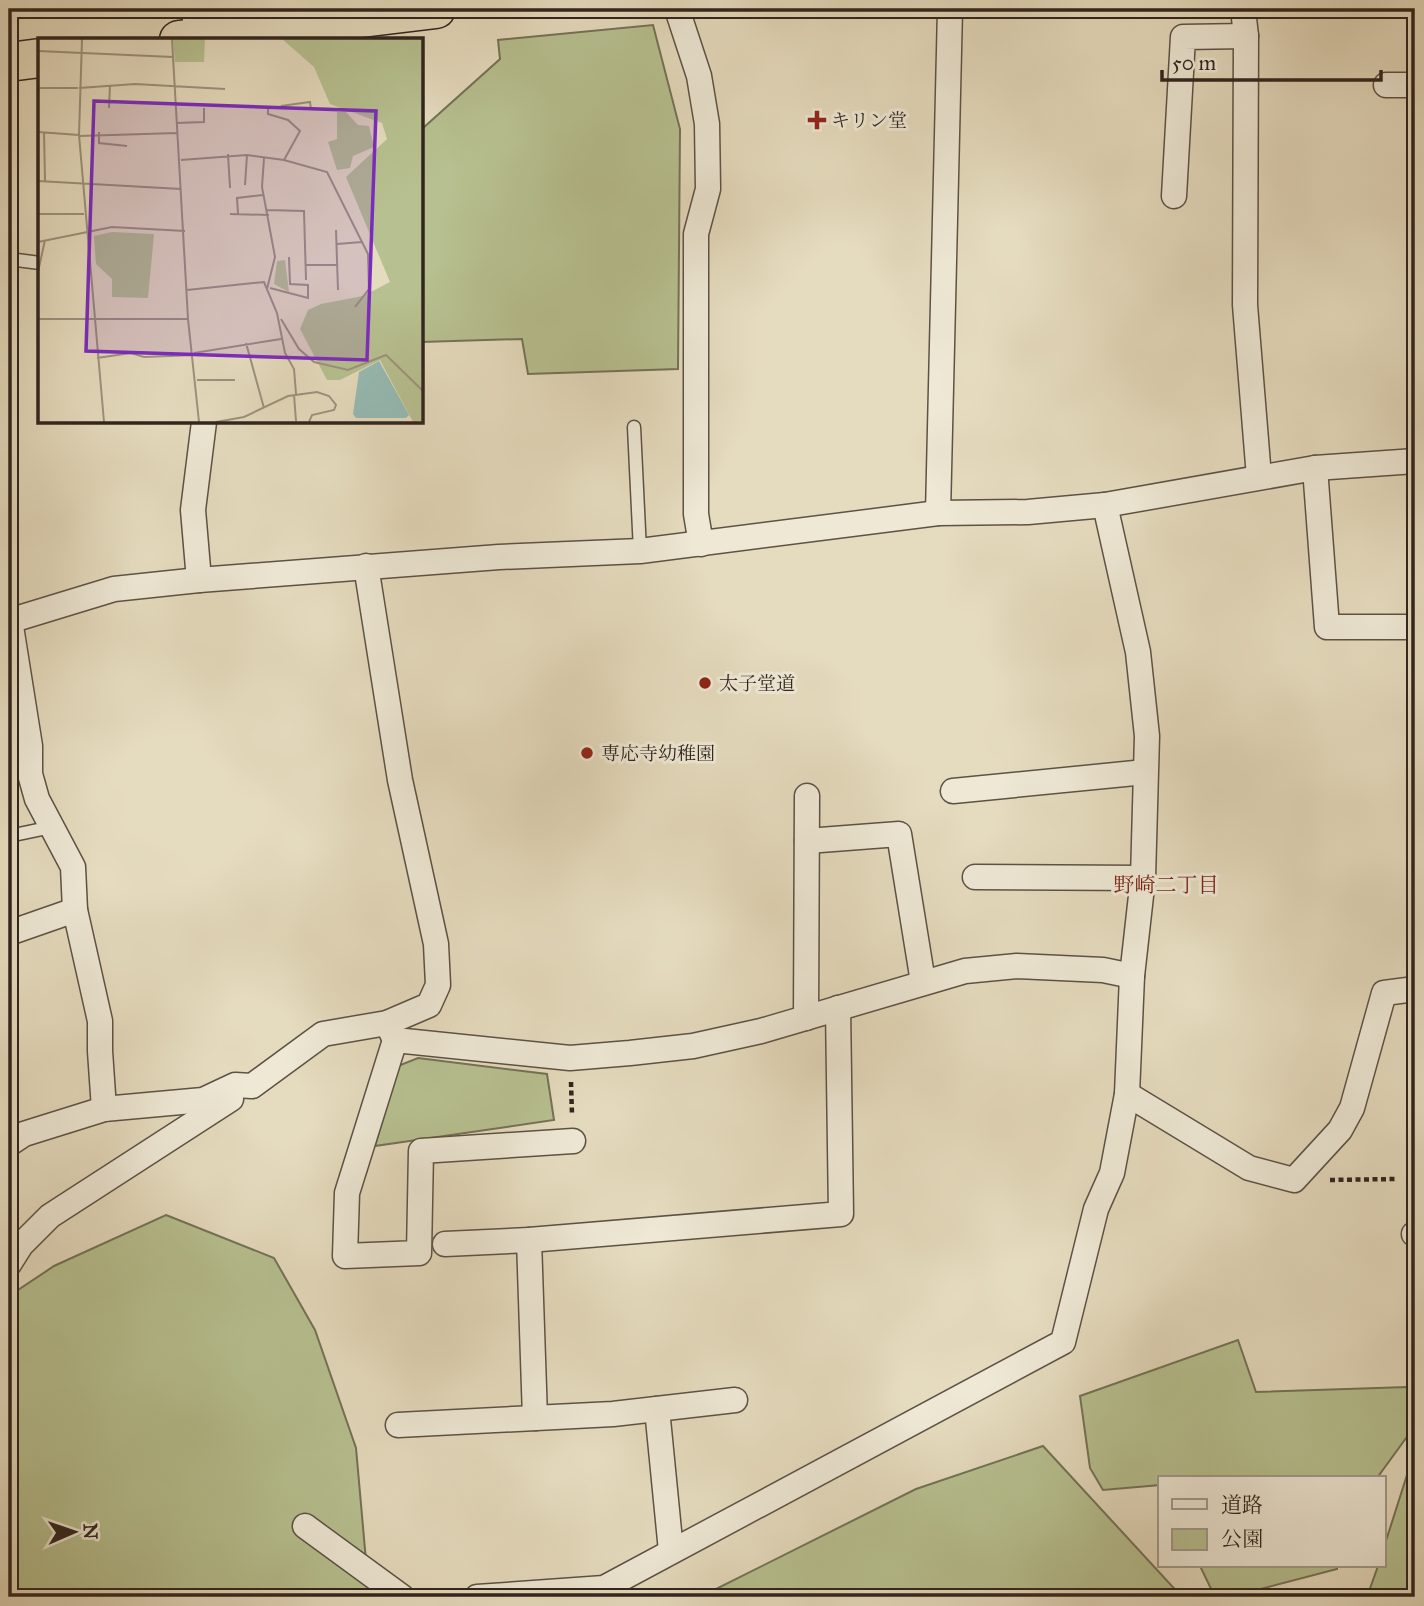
<svg xmlns="http://www.w3.org/2000/svg" width="1424" height="1606" viewBox="0 0 1424 1606" font-family="'IM FELL Great Primer','Noto Serif JP',serif">
  <rect width="100%" height="100%" fill="#e5dbbe"/>
  <filter id="stains"><feTurbulence type="fractalNoise" baseFrequency=".00286" numOctaves="4"/><feColorMatrix values="0 0 0 0 .2 0 0 0 0 .09 0 0 0 0 .02 0 0 0 .5 -.17"/></filter>
  <radialGradient id="worn" r=".72"><stop offset=".6" stop-color="#630" stop-opacity="0"/><stop offset="1" stop-color="#630" stop-opacity=".3"/></radialGradient>
  <g fill="#b7c090" stroke="#747257" stroke-width="2">
    <path d="M 653,25 L 680,129 L 678,369 L 528,374 L 522,339 L 422,342 L 422,129 L 500,59 L 498,40 Z"/>
    <path d="M 418,1058 L 547,1074 L 554,1120 L 375,1146 L 398,1066 Z"/>
    <path d="M 166,1215 L 274,1258 L 315,1330 L 356,1448 L 367,1572 L 381,1597 L 9,1597 L 9,1296 L 54,1266 Z"/>
    <path d="M 1238,1340 L 1256,1392 L 1407,1387 L 1409,1434 L 1377,1478 L 1160,1478 L 1160,1485 L 1103,1490 L 1090,1468 L 1080,1396 Z"/>
    <path d="M 1043,1446 L 1182,1597 L 700,1597 L 916,1489 Z"/>
    <path d="M 1415,1450 L 1415,1597 L 1367,1597 L 1378,1566 L 1384,1566 L 1384,1547 Z"/>
    <path d="M 1200,1566 L 1337,1566 L 1337,1569 L 1230,1597 L 1215,1597 Z"/>
  </g>
  <g fill="none" stroke-linecap="round" stroke-linejoin="round">
    <defs>
      <g id="service">
        <path d="M 9,259 L 40,263"/>
        <path d="M 634,427 L 640,551"/>
        <path d="M 9,836 L 52,827"/>
      </g>
      <g id="minor">
        <path d="M 194,9 L 197,40"/>
        <path d="M 677,9 L 699,76 L 707,124 L 708,189 L 696,234 L 696,514 L 701,544"/>
        <path d="M 1243,9 L 1246,36 L 1245,305 L 1259,477"/>
        <path d="M 1386,85 L 1415,85"/>
        <path d="M 1174,196 L 1183,37 L 1246,36"/>
        <path d="M 1315,468 L 1327,627 L 1408,627"/>
        <path d="M 938,513 L 950,9"/>
        <path d="M 199,580 L 193,510 L 204,422"/>
        <path d="M 10,620 L 30,746 L 30,774 L 37,799 L 73,867 L 75,910 L 100,1021 L 100,1051 L 104,1109"/>
        <path d="M 9,621 L 114,589 L 199,580 L 499,557 L 640,551 L 938,513 L 1028,512 L 1105,505 L 1315,468 L 1415,461"/>
        <path d="M 953,791 L 1145,772"/>
        <path d="M 807,841 L 899,834 L 923,982"/>
        <path d="M 975,877 L 1143,878"/>
        <path d="M 9,933 L 75,910"/>
        <path d="M 806,1018 L 807,796"/>
        <path d="M 387,1023 L 395,1040 L 570,1058 L 630,1053 L 693,1046 L 761,1031 L 965,971 L 1017,966 L 1103,970 L 1132,976"/>
        <path d="M 395,1040 L 347,1193 L 345,1256 L 419,1253 L 421,1151 L 573,1141"/>
        <path d="M 1127,1094 L 1249,1168 L 1294,1180 L 1340,1130 L 1352,1108 L 1384,993 L 1415,989"/>
        <path d="M 9,1144 L 24,1134 L 104,1109 L 203,1100 L 235,1085 L 252,1086 L 323,1034 L 387,1023 L 429,1005 L 438,985 L 436,944 L 400,780 L 366,566"/>
        <path d="M 1414,1234 L 1415,1234"/>
        <path d="M 529,1240 L 535,1418"/>
        <path d="M 445,1244 L 529,1240 L 841,1214 L 838,1008"/>
        <path d="M 9,1264 L 21,1245 L 50,1216 L 231,1099"/>
        <path d="M 657,1409 L 671,1551"/>
        <path d="M 398,1425 L 613,1414 L 735,1400"/>
        <path d="M 305,1526 L 402,1597"/>
        <path d="M 477,1597 L 604,1588 L 1063,1342 L 1096,1209 L 1112,1173 L 1127,1094 L 1132,976 L 1143,878 L 1147,736 L 1138,652 L 1105,505"/>
      </g>
      <g id="trunk">
        <path d="M 179,40 L 436,9"/>
        <path d="M 9,62 L 40,58"/>
      </g>
    </defs>
    <use href="#service" stroke="#5d5246" stroke-width="15"/>
    <use href="#minor" stroke="#5d5246" stroke-width="27"/>
    <use href="#trunk" stroke="#30251e" stroke-width="41"/>
    <g stroke="#30251e" stroke-width="4.5" stroke-dasharray="5 3.5" stroke-linecap="butt">
      <path d="M 571,1082 L 572,1115"/>
      <path d="M 1330,1180 L 1397,1179"/>
    </g>
    <use href="#service" stroke="#eee8d5" stroke-width="12"/>
    <use href="#minor" stroke="#eee8d5" stroke-width="24"/>
    <use href="#trunk" stroke="#e5dbbe" stroke-width="38"/>
  </g>
  <g fill="#8f2418" stroke="#eee8d5" stroke-width="2.5">
    <path d="M813.5 109.5h7v7h7v7h-7v7h-7v-7h-7v-7h7z"/>
    <circle cx="705" cy="683" r="7"/>
    <circle cx="587" cy="753" r="7"/>
  </g>
  <g text-anchor="middle" stroke-width="6" stroke-linejoin="round" paint-order="stroke">
    <g font-size="19" fill="#30251e" stroke="#eee8d5" text-anchor="start">
      <text x="831" y="127">キリン堂</text>
      <text x="719" y="690">太子堂道</text>
      <text x="601" y="760">専応寺幼稚園</text>
    </g>
    <g font-size="21" fill="#7a1f14" stroke="#eee8d5">
      <text x="1166" y="892">野崎二丁目</text>
    </g>
  </g>
  <g transform="translate(38 38)">
    <rect width="385" height="385" fill="#e5dbbe"/>
    <path d="M 135,1 L 167,1 L 166,24 L 137,24 ZM 244,1 L 385,1 L 383,383 L 375,384 L 342,322 L 302,342 L 289,342 L 262,291 L 270,272 L 283,266 L 325,258 L 352,244 L 308,139 L 349,101 L 344,85 L 292,66 L 276,29 ZM 299,74 L 308,74 L 320,87 L 331,88 L 336,109 L 315,118 L 312,130 L 299,132 L 290,104 L 299,101 ZM 74,194 L 116,196 L 110,260 L 74,259 L 74,241 L 58,226 L 56,198 ZM 247,222 L 251,254 L 236,246 L 239,223 Z" fill="#b7c090"/>
    <path d="M 341,323 L 371,377 L 368,380 L 318,380 L 315,376 L 321,334 Z" fill="#96bbb4"/>
    <path fill="none" stroke="#9d927e" stroke-width="2" d="M 44,1 L 41,97 L 66,384M 134,1 L 150,281 L 161,384M 0,13 L 135,19M 0,50 L 40,50M 41,50 L 97,46 L 187,51M 243,68 L 272,64 L 273,72M 239,69 L 230,70 L 230,76 L 250,82 L 262,93 L 246,122M 71,70 L 72,47M 138,85 L 166,84 L 166,70M 0,94 L 41,97M 6,94 L 7,143M 61,94 L 61,105 L 89,108M 41,98 L 139,95M 190,116 L 192,150M 226,120 L 224,149 L 237,219 L 229,251M 143,122 L 209,117 L 246,122 L 289,134 L 330,216 L 331,251 L 317,269M 0,143 L 143,151M 207,147 L 209,117M 229,172 L 266,173 L 268,242M 0,176 L 46,176M 192,176 L 231,177M 200,176 L 199,160 L 225,157M 298,192 L 300,252M 0,204 L 74,189 L 147,193M 299,206 L 324,204M 268,227 L 300,227M 0,234 L 7,202M 232,250 L 270,260 L 270,247 L 252,246 L 251,219M 149,252 L 226,244 L 239,275 L 247,315 L 256,331 L 258,356M 0,281 L 150,281M 243,281 L 261,311 L 276,324 L 310,332 L 348,317 L 385,353M 208,305 L 226,370M 156,315 L 243,301M 59,320 L 93,315 L 106,319 L 157,317M 159,342 L 197,342M 256,357 L 258,383M 178,384 L 206,379 L 250,358 L 279,354 L 291,358 L 298,367 L 296,372 L 274,377 L 271,384"/>
    <path fill="#7b2cbf" fill-opacity="0.15" stroke="#7b2cbf" stroke-width="3.5" d="M 56,63 L 338,73 L 329,322 L 48,313 Z"/>
    <rect width="385" height="385" fill="none" stroke="#30251e" stroke-width="3.5"/>
  </g>
  <rect width="1424" height="1606" fill="none" stroke="#e5dbbe" stroke-width="35"/>
  <rect x="10" y="10" width="1403" height="1585" fill="none" stroke="#30251e" stroke-width="3.5"/>
  <rect x="18" y="18" width="1389" height="1571" fill="none" stroke="#30251e" stroke-width="2"/>
  <rect x="1158" y="1476" width="228" height="91" fill="#eee8d5" stroke="#a29a8c" stroke-width="2"/>
  <rect x="1172" y="1499" width="35" height="10" fill="#eee8d5" stroke="#a29a8c" stroke-width="2"/>
  <text x="1221" y="1512" font-size="21" fill="#30251e">道路</text>
  <rect x="1172" y="1529" width="35" height="21" fill="#b7c090" stroke="#a29a8c" stroke-width="2"/>
  <text x="1221" y="1546" font-size="21" fill="#30251e">公園</text>
  <g transform="translate(74 1532) rotate(88)" stroke="#eee8d5" stroke-width="5" paint-order="stroke">
  <path d="M0-5L12 26L0 18L-12 26Z" fill="#30251e"/>
  <text y="-10" font-size="19" font-weight="bold" text-anchor="middle" fill="#30251e">N</text>
  </g>
  <path d="M1162 70v10h219v-10" fill="none" stroke="#30251e" stroke-width="3.5"/>
  <text x="1172" y="70" font-size="21" fill="#30251e" stroke="#eee8d5" stroke-width="5" paint-order="stroke">50 m</text>
  <rect width="100%" height="100%" filter="url(#stains)"/>
  <rect width="100%" height="100%" fill="url(#worn)"/>
</svg>
